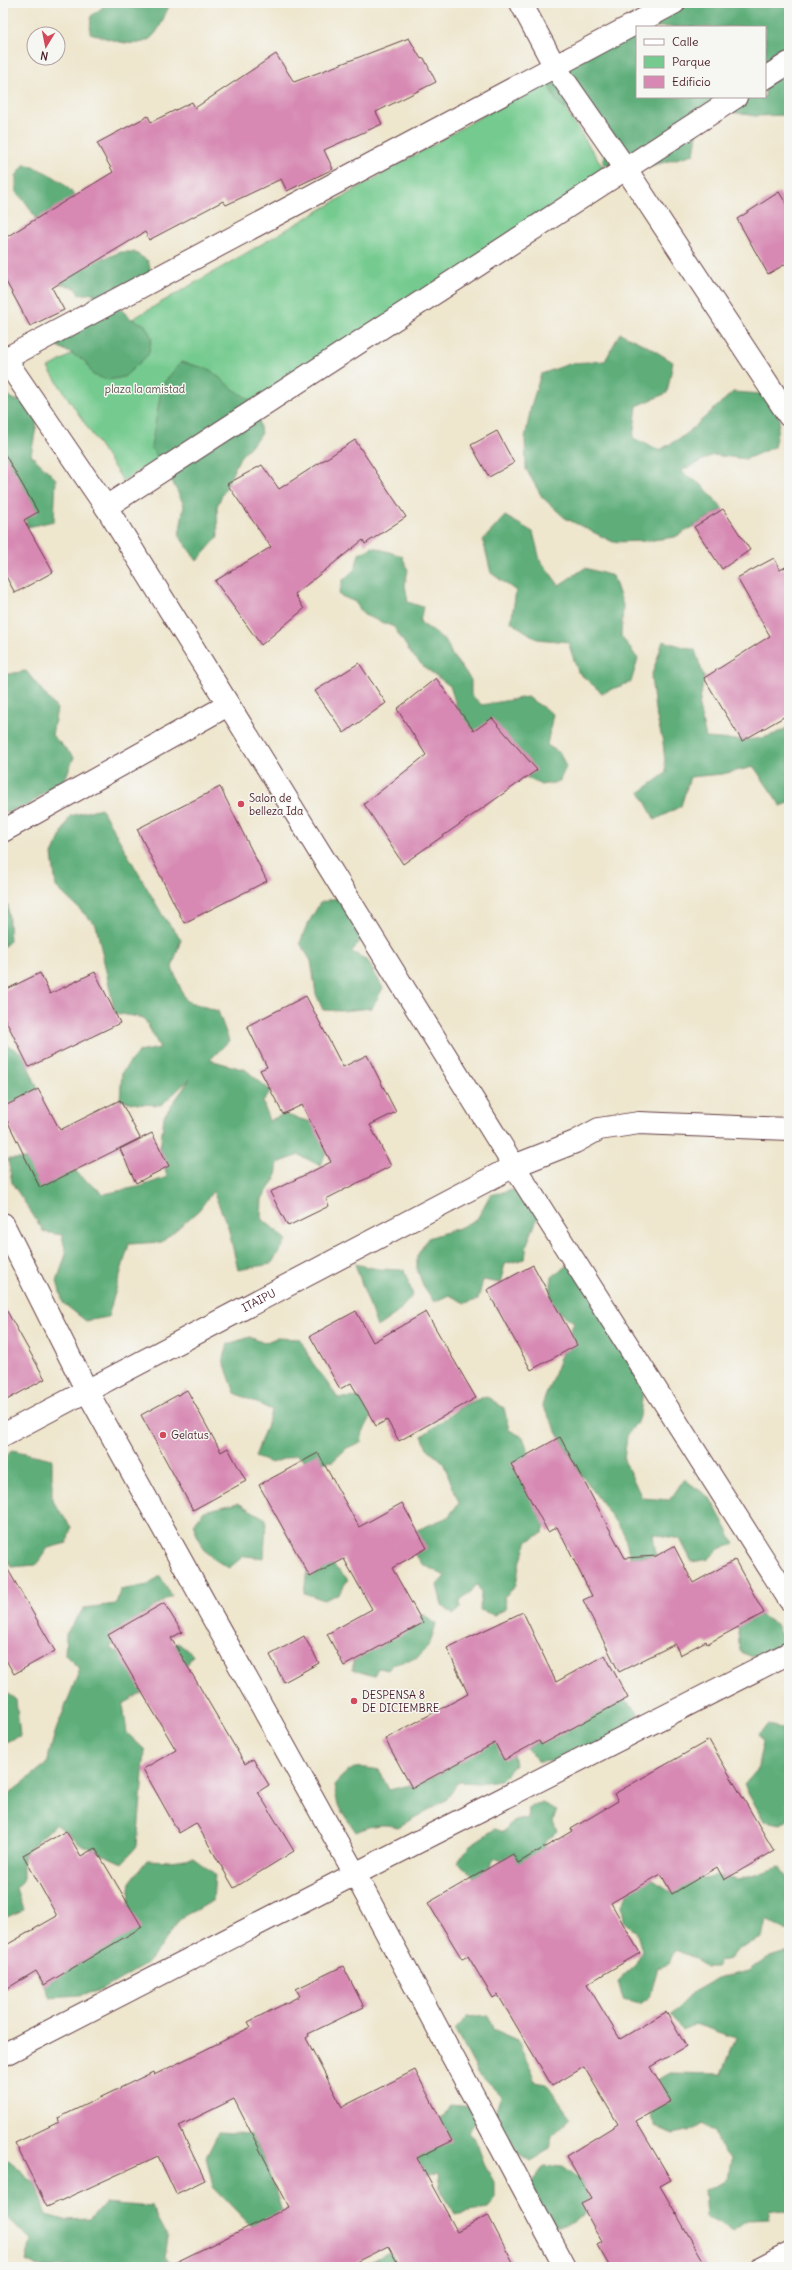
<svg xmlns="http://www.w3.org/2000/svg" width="792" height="2270" viewBox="0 0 792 2270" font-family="Delius,sans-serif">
  <rect width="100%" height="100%" fill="#f6f6f2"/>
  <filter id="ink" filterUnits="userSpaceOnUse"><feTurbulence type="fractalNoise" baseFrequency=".025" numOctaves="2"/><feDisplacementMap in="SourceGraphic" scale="8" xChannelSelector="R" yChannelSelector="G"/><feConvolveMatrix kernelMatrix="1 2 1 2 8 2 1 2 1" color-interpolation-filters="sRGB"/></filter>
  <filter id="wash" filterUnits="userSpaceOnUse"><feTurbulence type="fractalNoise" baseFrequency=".012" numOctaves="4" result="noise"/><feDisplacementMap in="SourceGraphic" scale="16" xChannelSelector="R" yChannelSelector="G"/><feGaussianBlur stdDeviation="0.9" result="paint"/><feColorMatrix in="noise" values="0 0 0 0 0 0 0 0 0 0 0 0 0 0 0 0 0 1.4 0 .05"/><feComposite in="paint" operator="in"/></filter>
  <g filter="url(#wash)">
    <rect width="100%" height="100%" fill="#eee6cd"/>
    <path fill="#74ca8f" stroke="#5f745d" d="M 546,79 L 611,180 L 123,481 L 48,368 Z"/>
    <g fill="#5fae7a" stroke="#546652" fill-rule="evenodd">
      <path d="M 101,3 L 171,3 C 164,14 162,27 153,36 C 138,52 107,38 90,33 L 91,16 L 103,7 Z"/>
      <path d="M 685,3 L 789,3 L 789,115 L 755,116 L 726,111 L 699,123 L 694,154 L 633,171 L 603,164 L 606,134 L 580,119 L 556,101 L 546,79 L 554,66 L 571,49 L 603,51 C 631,21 641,16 682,9 ZM 637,27 L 765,27 L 765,97 L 637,97 Z"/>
      <path d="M 25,164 C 80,183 81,203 92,255 L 106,258 L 120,252 L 134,252 L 148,261 L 153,277 L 119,307 L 130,318 L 145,325 L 152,338 L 148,355 L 124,377 L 108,380 L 93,375 L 85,361 L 57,346 L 49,331 L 87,305 L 95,293 L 79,295 L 76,288 L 47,280 L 34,251 L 35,217 L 27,204 L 16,192 L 16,176 Z"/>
      <path d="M 620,333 L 647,346 L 673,362 L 667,393 L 637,406 L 633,438 L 660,450 L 685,435 L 733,392 L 763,394 L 780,418 L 774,447 L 746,459 L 713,455 L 681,471 L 704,487 L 723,509 L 675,537 L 646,541 L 613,542 L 565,518 L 542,497 L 526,469 L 525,439 L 531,406 L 541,374 L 572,363 L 605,361 Z"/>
      <path d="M 181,362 L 209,369 L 232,388 L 257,405 L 261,435 L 240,457 L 217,506 L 218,537 L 197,561 L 179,536 L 184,505 L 169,475 L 151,447 L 162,385 Z"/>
      <path d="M 3,389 L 12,399 L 40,406 L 31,455 L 56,479 L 54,521 L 28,527 L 18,494 L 3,475 Z"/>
      <path d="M 505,516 L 533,532 L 540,560 L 559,585 L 585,568 L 613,576 L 623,605 L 621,636 L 638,659 L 631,682 L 602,693 L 578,672 L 568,642 L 537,639 L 511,622 L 516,591 L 491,573 L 483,540 Z"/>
      <path d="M 373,547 L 402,556 L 408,570 L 405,585 L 408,602 L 423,607 L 420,622 L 446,641 L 452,655 L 471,680 L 471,695 L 482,705 L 527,697 L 553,714 L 547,745 L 560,753 L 566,767 L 559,782 L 541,785 L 526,777 L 460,717 L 450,686 L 424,667 L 412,655 L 394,627 L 364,615 L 355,602 L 339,595 L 343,580 L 355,569 L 359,554 Z"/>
      <path d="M 663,641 L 695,650 L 704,677 L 699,707 L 706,738 C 735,740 764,744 789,726 L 789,803 L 781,806 L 754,767 L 722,774 L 690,777 L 681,806 L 655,820 L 640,792 L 666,773 L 663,742 L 655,710 L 651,677 Z"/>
      <path d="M 26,671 L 57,709 L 52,735 L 74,757 L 64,782 L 43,793 L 29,805 L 3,813 L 3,675 Z"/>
      <path d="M 101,808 L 163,916 L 181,939 L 172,968 L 186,1001 L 218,1011 L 229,1041 L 210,1060 L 246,1070 L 271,1091 L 263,1102 L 269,1121 L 283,1114 L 325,1126 L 326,1151 L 321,1166 L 299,1155 L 278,1163 L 276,1177 L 262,1199 L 261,1218 L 287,1240 L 271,1264 L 238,1270 L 228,1227 L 213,1191 L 199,1210 L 162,1242 L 129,1244 L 108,1317 L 86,1321 L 63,1303 L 57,1281 L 66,1254 L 62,1235 L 44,1232 L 12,1183 L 8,1159 L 55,1159 L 68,1162 L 81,1177 L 104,1194 L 142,1186 L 167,1177 L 160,1149 L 164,1116 L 190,1079 L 161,1105 L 138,1104 L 120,1100 L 122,1072 L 138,1052 L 160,1048 L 144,1018 L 115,1013 L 96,925 L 56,887 L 52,854 L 70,816 Z"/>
      <path d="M 348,894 L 364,935 L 352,952 L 367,960 L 383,988 L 372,1008 L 341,1011 L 323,1010 L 316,994 L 311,961 L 300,943 L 306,927 L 320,903 Z"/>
      <path d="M 3,904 L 8,905 L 10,941 L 3,947 Z"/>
      <path d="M 3,1043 L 22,1053 L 38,1089 L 34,1121 L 3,1111 Z"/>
      <path d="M 512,1190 L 537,1191 L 543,1205 L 527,1244 L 525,1259 L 505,1264 L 500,1283 L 483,1280 L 478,1300 L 465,1303 L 449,1295 L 434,1302 L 423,1285 L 417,1269 L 417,1256 L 428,1238 L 459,1228 L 477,1219 L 490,1195 Z"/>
      <path d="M 580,1255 L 646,1361 L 640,1417 L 627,1436 L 624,1460 L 642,1498 L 670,1500 L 684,1479 L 710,1498 L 735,1544 L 719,1549 L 709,1559 L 692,1562 L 680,1539 L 653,1534 L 656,1556 L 630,1557 L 624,1534 L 579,1471 L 542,1405 L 574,1322 C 553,1309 548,1302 552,1277 Z"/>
      <path d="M 355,1264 L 378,1269 L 404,1270 L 413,1295 L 397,1313 L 377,1327 Z"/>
      <path d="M 250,1337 L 264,1343 L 276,1338 L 300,1339 L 312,1362 L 338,1398 L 366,1397 L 371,1417 L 363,1432 L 361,1442 L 347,1448 L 333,1461 L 312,1464 L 296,1455 L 271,1463 L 255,1457 L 272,1410 L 235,1393 L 223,1360 L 228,1344 Z"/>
      <path d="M 486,1396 L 504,1408 L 509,1430 L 523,1437 L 549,1512 L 543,1533 L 528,1541 L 519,1566 L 516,1586 L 504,1597 L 506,1609 L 494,1615 L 480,1610 L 481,1593 L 477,1584 L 472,1591 L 460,1600 L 460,1609 L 453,1615 L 442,1605 L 437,1585 L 445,1576 L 422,1564 L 412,1549 L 417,1530 L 448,1517 L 459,1503 L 443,1462 L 427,1448 L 422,1436 L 462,1406 Z"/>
      <path d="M 12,1450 L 52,1459 L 52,1500 L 71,1527 L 67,1543 L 48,1548 L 36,1565 L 11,1567 L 3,1542 L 3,1460 Z"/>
      <path d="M 238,1503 L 266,1519 L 264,1558 L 244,1556 L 229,1568 C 205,1555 202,1549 193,1524 L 204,1511 Z"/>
      <path d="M 325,1558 L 348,1579 L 339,1594 L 324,1600 L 304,1593 L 307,1571 Z"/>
      <path d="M 160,1576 L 172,1596 L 133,1620 L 110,1648 L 138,1665 L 178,1643 L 193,1655 L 184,1670 L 123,1704 L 127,1733 L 145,1750 L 137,1846 L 122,1863 L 82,1845 L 56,1824 L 23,1855 L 23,1881 L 16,1888 L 23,1910 L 7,1917 L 3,1913 L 3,1799 L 46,1764 L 56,1730 L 80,1669 L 65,1655 L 66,1634 L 84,1608 L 116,1604 L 120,1590 L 148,1585 Z"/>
      <path d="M 753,1611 L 776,1624 L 783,1640 L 775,1653 L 753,1657 L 740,1652 L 737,1622 Z"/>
      <path d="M 423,1614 L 436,1624 C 432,1637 428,1654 413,1659 C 401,1662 396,1660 388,1670 L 378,1668 L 374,1676 L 353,1670 L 353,1661 L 412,1627 Z"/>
      <path d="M 3,1689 L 16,1700 L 20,1736 L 3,1743 Z"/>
      <path d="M 620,1696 L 639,1714 L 623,1735 L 554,1761 L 539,1762 L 527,1748 Z"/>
      <path d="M 768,1725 L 782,1728 L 789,1740 L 789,1818 L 781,1824 L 764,1821 L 744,1785 L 757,1770 L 763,1742 L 759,1734 Z"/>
      <path d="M 465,1731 L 511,1743 L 515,1765 L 501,1780 L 479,1783 L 459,1782 L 446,1800 L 398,1827 C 382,1823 372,1825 356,1832 L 338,1806 L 334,1785 C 352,1765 354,1766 379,1770 L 389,1790 L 423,1782 L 449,1768 Z"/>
      <path d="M 542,1803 L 557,1810 L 553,1821 L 557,1831 L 545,1842 L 542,1856 L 520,1867 L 494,1858 L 488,1874 L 476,1879 L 458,1862 L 470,1845 L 495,1829 L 504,1832 C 510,1822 516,1817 528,1819 L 529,1807 Z"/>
      <path d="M 193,1858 L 215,1874 L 213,1901 L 180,1918 L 161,1947 L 145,1965 L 102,1990 L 80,1995 L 50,1997 L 39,1976 L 52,1959 L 81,1964 L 96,1941 L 127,1920 L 131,1881 L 147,1860 L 170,1861 Z"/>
      <path d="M 780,1867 L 789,1882 L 789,1933 L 766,1919 L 762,1938 L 739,1948 L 730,1959 L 720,1961 L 716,1967 L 705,1967 L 695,1958 L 675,1950 L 669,1963 L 658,1967 L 650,1997 L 640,2004 L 623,2000 L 618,1981 L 635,1965 L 642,1951 L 636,1931 L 624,1921 L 622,1905 L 633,1882 L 648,1876 L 672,1893 L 698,1875 L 707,1879 L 715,1875 L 739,1880 Z"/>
      <path d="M 789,1951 L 789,2213 L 771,2210 L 769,2219 L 749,2220 L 734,2231 L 706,2216 L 704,2190 L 728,2179 L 731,2159 L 718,2143 L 714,2132 L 702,2124 L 688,2131 L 673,2134 L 655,2126 L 643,2099 L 652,2083 L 669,2073 L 722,2074 L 736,2038 L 695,2024 L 682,2031 L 671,2014 L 693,1992 L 716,1979 L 748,1971 L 767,1958 Z"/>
      <path d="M 488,2015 L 493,2029 L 518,2040 C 523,2056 531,2067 536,2082 L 546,2084 L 571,2118 L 553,2135 L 550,2149 L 530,2161 L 504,2144 L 494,2115 L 501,2096 L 479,2074 L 455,2030 L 467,2017 Z"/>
      <path d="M 450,2105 L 473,2107 L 478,2119 L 468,2132 L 478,2145 L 484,2163 L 494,2182 L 494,2200 L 487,2208 L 454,2214 L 440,2188 L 438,2173 L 421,2175 L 408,2136 L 444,2117 Z"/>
      <path d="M 219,2132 L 251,2134 L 266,2163 L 283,2214 L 251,2226 L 213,2187 L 206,2157 Z"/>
      <path d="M 10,2161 L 35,2183 L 46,2215 L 64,2220 L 90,2219 L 105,2203 L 152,2207 L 168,2237 L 165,2258 L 175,2267 L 38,2267 L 26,2261 L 31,2240 L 3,2213 L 3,2162 Z"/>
      <path d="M 544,2166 L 563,2167 L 580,2180 L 594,2207 L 566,2226 L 548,2226 L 530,2185 Z"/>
      <path d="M 389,2253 L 398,2267 L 363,2267 Z"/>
    </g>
    <g id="blocks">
      <g fill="#d789b3">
        <path d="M 409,38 L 421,59 L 424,58 L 436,82 L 376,112 L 382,124 L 324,150 L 333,169 L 287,191 L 281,179 L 226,205 L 223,201 L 149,240 L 145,232 L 52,288 L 64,310 L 30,326 L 3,276 L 3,239 L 113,172 L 97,143 L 148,116 L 151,122 L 192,102 L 195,108 L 276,54 L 294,82 Z"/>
        <path d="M 779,192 L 789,208 L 789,262 L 768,274 L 737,219 Z"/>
        <path d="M 497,431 L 514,463 L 489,477 L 471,445 Z"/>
        <path d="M 355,440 L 406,517 L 365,544 L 363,540 L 295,594 L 304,609 L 261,645 L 215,581 L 271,547 L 227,484 L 262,465 L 279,489 Z"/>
        <path d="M 3,451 L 38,512 L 24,520 L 53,572 L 15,593 L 3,571 Z"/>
        <path d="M 723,509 L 750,550 L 722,569 L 694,527 Z"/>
        <path d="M 774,558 L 780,570 L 789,565 L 789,714 L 742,741 L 704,678 L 770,636 L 737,578 Z"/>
        <path d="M 359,663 L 386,703 L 344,733 L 315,691 Z"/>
        <path d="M 436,678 L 474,731 L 492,718 L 537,770 L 403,864 L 364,804 L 426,755 L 397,709 Z"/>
        <path d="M 220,787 L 267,881 L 184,923 L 137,829 Z"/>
        <path d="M 95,972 L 120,1023 L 29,1067 L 3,1015 L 3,991 L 40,973 L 50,994 Z"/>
        <path d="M 306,996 L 343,1067 L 367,1055 L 396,1112 L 370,1125 L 391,1166 L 326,1199 L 329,1206 L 288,1226 L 270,1192 L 331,1162 L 302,1105 L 283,1114 L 260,1070 L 267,1067 L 247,1026 Z"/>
        <path d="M 38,1089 L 60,1130 L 120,1100 L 140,1138 L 40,1188 L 3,1112 L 3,1107 Z"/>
        <path d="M 152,1133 L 169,1166 L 136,1183 L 120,1149 Z"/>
        <path d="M 533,1265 L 577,1345 L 531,1370 L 487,1290 Z"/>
        <path d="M 3,1304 L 45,1379 L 3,1402 Z"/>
        <path d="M 356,1311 L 373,1342 L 426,1312 L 476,1398 L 399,1441 L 387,1420 L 376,1426 L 351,1383 L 340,1389 L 310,1336 Z"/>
        <path d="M 187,1390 L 221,1452 L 228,1448 L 246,1481 L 193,1510 L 141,1415 Z"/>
        <path d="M 560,1437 L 625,1558 L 656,1556 L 674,1546 L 693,1583 L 735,1560 L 764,1613 L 707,1644 L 706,1641 L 680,1655 L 675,1644 L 619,1672 L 583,1600 L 592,1596 L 557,1527 L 548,1532 L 511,1464 Z"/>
        <path d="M 318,1453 L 359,1527 L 402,1503 L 427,1548 L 392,1568 L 423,1623 L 344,1666 L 327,1634 L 372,1609 L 344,1559 L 310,1577 L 259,1485 Z"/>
        <path d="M 3,1561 L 55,1651 L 14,1674 L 3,1655 Z"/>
        <path d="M 164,1603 L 182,1632 L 171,1638 L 245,1764 L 253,1759 L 269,1785 L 258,1792 L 294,1851 L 234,1888 L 196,1823 L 179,1833 L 143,1769 L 176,1750 L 108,1635 Z"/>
        <path d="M 523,1612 L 556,1682 L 605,1655 L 628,1698 L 541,1745 L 539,1741 L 504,1760 L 495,1743 L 412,1788 L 385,1739 L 468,1694 L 447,1648 Z"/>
        <path d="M 304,1636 L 319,1663 L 284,1682 L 270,1655 Z"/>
        <path d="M 709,1740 L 774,1851 L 724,1880 L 717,1867 L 672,1894 L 661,1874 L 611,1903 L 640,1953 L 587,1984 L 620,2039 L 666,2012 L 686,2046 L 650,2067 L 671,2101 L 636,2121 L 671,2180 L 660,2186 L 707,2267 L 610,2267 L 597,2245 L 602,2242 L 581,2204 L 591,2199 L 566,2156 L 618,2124 L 584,2067 L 552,2086 L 498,1995 L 493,1998 L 468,1956 L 462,1959 L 428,1903 L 513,1854 L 518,1863 L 572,1831 L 571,1829 L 618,1801 L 614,1794 Z"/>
        <path d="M 66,1831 L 81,1856 L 95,1848 L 142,1927 L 44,1985 L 36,1971 L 3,1991 L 3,1947 L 57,1916 L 23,1855 Z"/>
        <path d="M 343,1966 L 364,2007 L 308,2034 L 309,2036 L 306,2038 L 342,2107 L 415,2070 L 452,2141 L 417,2158 L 457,2231 L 488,2215 L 515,2267 L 400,2267 L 388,2246 L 346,2267 L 166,2267 L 289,2207 L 234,2099 L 179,2126 L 205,2180 L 176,2194 L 158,2156 L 47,2207 L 15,2143 L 59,2122 L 58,2118 L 153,2072 L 154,2075 L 251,2027 L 248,2022 L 300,1996 L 296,1989 Z"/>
      </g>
    </g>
  </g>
  <g filter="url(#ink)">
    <use href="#blocks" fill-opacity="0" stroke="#633d43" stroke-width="1"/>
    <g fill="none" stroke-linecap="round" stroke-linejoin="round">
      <defs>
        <g id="minor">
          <path d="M 521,3 L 555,67 L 626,169 L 789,416"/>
          <path d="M 765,78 L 789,63"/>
          <path d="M 3,356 L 106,507 L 514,1166 L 789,1599"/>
          <path d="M 5,359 L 674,3"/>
          <path d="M 106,507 L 736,97"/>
          <path d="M 3,831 L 228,705"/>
          <path d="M 3,1224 L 87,1391 L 355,1874 L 565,2267"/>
          <path id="s1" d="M 3,1435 L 514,1166 L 575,1142 L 599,1129 L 639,1123 L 789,1129"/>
          <path d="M 3,2055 L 355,1874 L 789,1653"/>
          <path d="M 762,2267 L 789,2253"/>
        </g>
      </defs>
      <use href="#minor" stroke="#633d43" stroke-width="24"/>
      <use href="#minor" stroke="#fff" stroke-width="22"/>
    </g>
  </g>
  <g fill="#d1495b" stroke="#f6f6f2" stroke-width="1.5">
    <circle cx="241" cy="804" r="4"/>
    <circle cx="163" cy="1435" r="4"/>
    <circle cx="354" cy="1701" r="4"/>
  </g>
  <g text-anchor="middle" stroke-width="3" stroke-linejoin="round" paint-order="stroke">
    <g font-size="11" fill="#575249" stroke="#f6f6f2">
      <text x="145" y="393">plaza la amistad</text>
    </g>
    <g font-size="11" fill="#4a1f2b" stroke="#f6f6f2" text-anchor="start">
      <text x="249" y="802">Salon de<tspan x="249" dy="13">belleza Ida</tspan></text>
      <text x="171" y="1439">Gelatus</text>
      <text x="362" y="1699">DESPENSA 8<tspan x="362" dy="13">DE DICIEMBRE</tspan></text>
    </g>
    <g font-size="11" fill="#4a1f2b" stroke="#f6f6f2">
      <text dy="4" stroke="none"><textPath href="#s1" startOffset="289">ITAIPU</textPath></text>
    </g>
  </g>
  <rect width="792" height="2270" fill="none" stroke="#f6f6f2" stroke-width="16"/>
  <rect x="636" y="26" width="130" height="72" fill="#f6f6f2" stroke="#b1a0a2"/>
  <rect x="644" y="39" width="20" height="6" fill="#ffffff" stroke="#b1a0a2"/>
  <text x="672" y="46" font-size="12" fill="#4a1f2b">Calle</text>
  <rect x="644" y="56" width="20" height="12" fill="#74ca8f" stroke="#b1a0a2"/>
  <text x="672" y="66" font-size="12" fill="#4a1f2b">Parque</text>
  <rect x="644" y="76" width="20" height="12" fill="#d789b3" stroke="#b1a0a2"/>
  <text x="672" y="86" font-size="12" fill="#4a1f2b">Edificio</text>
  <g transform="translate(46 46) rotate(190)"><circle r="19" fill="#f6f6f2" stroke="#b1a0a2"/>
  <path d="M0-3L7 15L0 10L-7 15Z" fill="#d1495b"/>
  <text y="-6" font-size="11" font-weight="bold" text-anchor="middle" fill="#4a1f2b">N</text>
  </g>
</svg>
